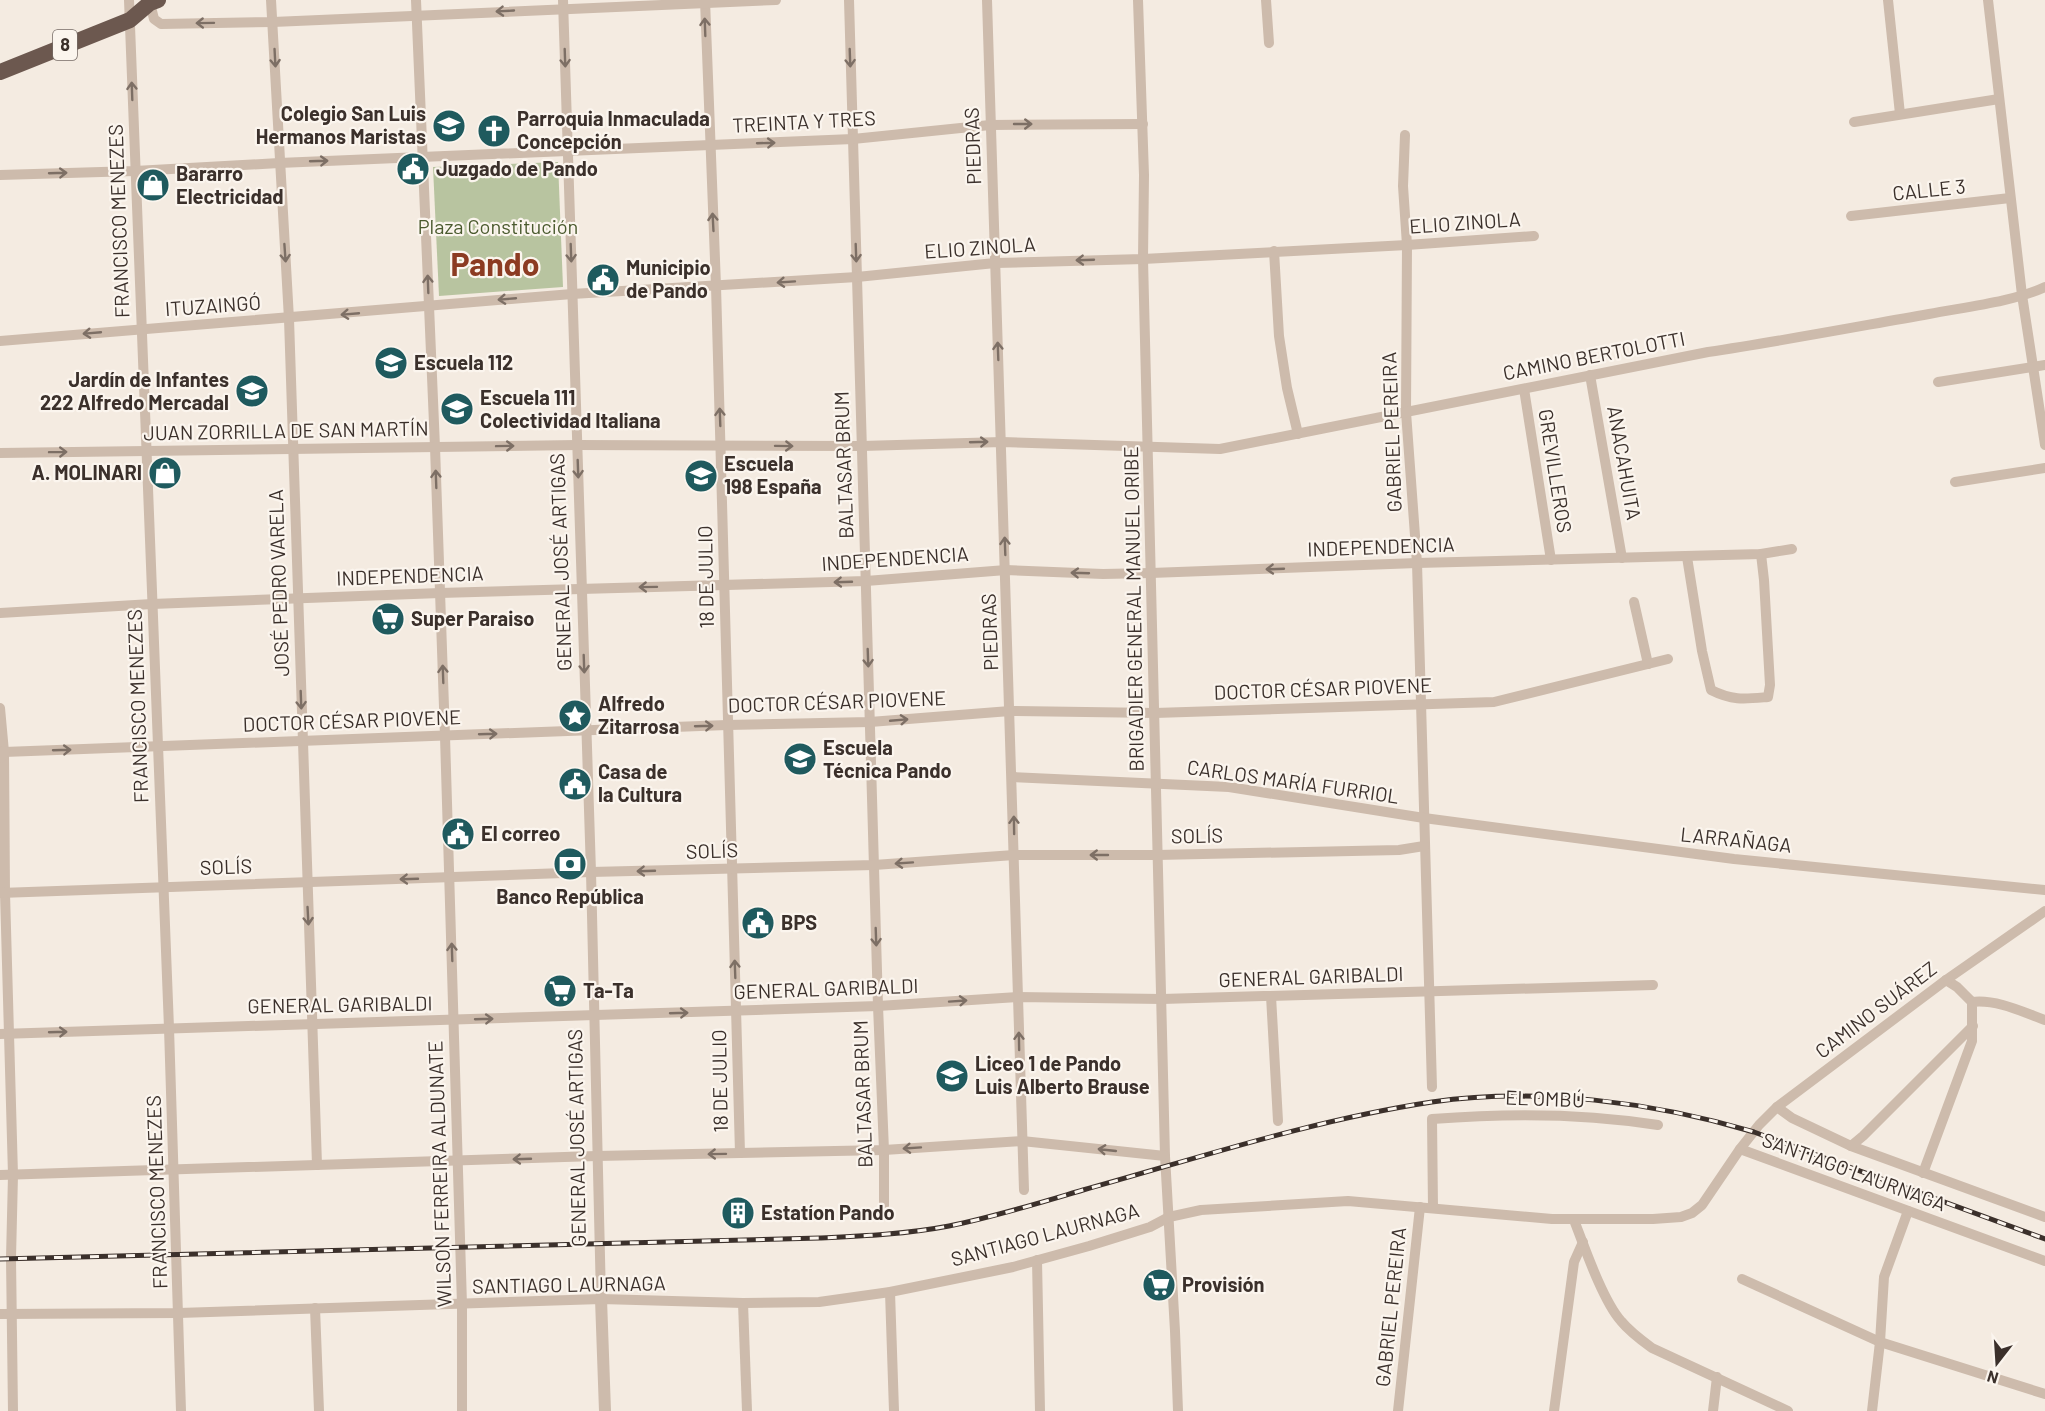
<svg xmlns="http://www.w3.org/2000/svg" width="2045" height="1411" viewBox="0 0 2045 1411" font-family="Barlow,sans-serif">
  <rect width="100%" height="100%" fill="#f4ebe1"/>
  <path fill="#b8c4a0" d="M 558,162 L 563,287 L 439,296 L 433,167 Z"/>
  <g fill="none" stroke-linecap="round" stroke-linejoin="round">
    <g stroke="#cdbbac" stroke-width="10">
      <path d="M 129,0 L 169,1028 L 181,1411"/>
      <path d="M 271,0 L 289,319 L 317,1165"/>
      <path d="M 416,0 L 435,447 L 445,736 L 462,1305 L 462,1411"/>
      <path d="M 563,0 L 591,872 L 601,1299"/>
      <path d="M 705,0 L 716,286 L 740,1153"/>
      <path d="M 849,0 L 878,1006 L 884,1150 L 884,1216"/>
      <path d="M 987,0 L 1024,1190"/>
      <path d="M 1138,0 L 1144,175 L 1143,259 L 1165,1156 L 1175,1331 L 1178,1411"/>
      <path d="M 1266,0 L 1269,43"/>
      <path d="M 1888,0 L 1900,114"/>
      <path d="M 1988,0 L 2022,295 L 2045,445"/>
      <path d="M 150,3 L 154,19 L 161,24 L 273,22 L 776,0"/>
      <path d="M 1854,122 L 1999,99"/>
      <path d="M 1405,135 L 1403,186 L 1407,245 L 1406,412 L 1417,563 L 1432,1087"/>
      <path d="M 0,175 L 135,171 L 279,163 L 853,139 L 990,125 L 1143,124"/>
      <path d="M 1851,216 L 2010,198"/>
      <path d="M 1274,251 L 1279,336 L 1287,388 L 1298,434"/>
      <path d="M 0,341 L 572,294 L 857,277 L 995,263 L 1143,259 L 1407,245 L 1534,236"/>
      <path d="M 1590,375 L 1622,558"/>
      <path d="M 1938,382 L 2045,365"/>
      <path d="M 1524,389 L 1551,560"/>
      <path d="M 0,453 L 577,445 L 862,446 L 1002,442 L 1220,449 L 1708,352 C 1782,341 1855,327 1929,314 C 1965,307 2013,302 2045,287"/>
      <path d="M 1955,482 L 2045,468"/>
      <path d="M 1687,557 L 1702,651 L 1711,690 C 1733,701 1745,699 1768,697 L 1770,685 L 1764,580 L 1761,554"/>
      <path d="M 1634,602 L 1648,664"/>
      <path d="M 0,613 L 152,604 L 440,593 L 866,581 L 1006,570 L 1103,574 L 1151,573 L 1417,563 L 1761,554 L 1792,549"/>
      <path d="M 0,708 L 4,752 L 5,893 L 13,1175 L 11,1258 L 13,1411"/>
      <path d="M 4,752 L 727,725 L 870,722 L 1010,711 L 1155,713 L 1494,702 L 1668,659"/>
      <path d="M 1013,777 L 1229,787 L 1424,818 L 1734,859 L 2045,890"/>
      <path d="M 0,893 L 591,872 L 874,865 L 1014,855 L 1157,855 L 1399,850 L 1424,846"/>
      <path d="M 1946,980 L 1957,987 L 1972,1002"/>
      <path d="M 1271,996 L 1278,1121"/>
      <path d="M 0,1034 L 878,1006 L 1018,997 L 1162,999 L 1653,985"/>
      <path d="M 1777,1107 L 1792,1118 L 1851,1146 L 2045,1217"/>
      <path d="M 1851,1146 L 1863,1136 L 1973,1026"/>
      <path d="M 1740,1149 L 2045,1261"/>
      <path d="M 1923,1173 L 1972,1041 L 1972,1002 C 1996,999 2023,1012 2045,1020"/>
      <path d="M 0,1175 L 597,1156 L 884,1150 L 1022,1141 L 1165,1156"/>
      <path d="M 1433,1208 L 1432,1119 C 1507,1113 1583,1113 1658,1125"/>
      <path d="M 1574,1220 C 1584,1246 1603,1301 1621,1321 C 1630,1332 1641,1340 1652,1348 L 1788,1411"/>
      <path d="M 1037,1260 L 1040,1411"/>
      <path d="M 1742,1279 L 1880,1342 L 2045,1394"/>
      <path d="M 890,1292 L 894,1411"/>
      <path d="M 743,1303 L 747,1411"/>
      <path d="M 315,1308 L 319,1411"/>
      <path d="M 0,1314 L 179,1313 L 601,1299 L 743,1303 L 819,1302 L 890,1292 L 1013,1267 L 1089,1246 L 1150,1227 L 1169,1217 L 1201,1210 L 1348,1201 L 1552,1219 L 1653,1219 L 1681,1217 L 1692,1213 L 1702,1205 L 1740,1149 L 1759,1125 L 1777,1107 L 1946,980 L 2045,911"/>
      <path d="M 1398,1411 L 1420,1207"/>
      <path d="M 1554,1411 L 1574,1262 L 1583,1242"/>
      <path d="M 1713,1411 L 1717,1377"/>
      <path d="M 1872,1411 L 1880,1342 L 1884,1277 L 1908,1211"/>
    </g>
    <g stroke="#cdbbac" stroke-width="12">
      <path d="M 0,757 L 4,752"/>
      <path d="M 601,1299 L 605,1411"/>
    </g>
    <path stroke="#6c584f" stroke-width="16" d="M 0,72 L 130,20 L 150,3 L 158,0"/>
    <defs>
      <path id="rail" d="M 0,1259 L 820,1238 C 863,1236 907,1234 949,1226 C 994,1217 1039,1203 1083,1190 C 1198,1158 1313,1120 1432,1102 C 1537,1087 1653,1102 1754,1132 L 2045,1239"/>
    </defs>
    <use href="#rail" stroke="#3b302b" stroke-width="5"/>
    <use href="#rail" stroke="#fbf5ee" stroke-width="3" stroke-dasharray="9" stroke-linecap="butt"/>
  </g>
  <defs><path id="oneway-shaft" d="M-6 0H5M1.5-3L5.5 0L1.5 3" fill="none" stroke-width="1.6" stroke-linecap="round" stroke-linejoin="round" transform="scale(1.5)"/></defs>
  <g stroke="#7d6f65">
    <use href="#oneway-shaft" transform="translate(505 11) rotate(177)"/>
    <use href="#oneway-shaft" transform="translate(205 23) rotate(179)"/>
    <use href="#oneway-shaft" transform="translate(705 27) rotate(-92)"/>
    <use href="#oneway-shaft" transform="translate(275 58) rotate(87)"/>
    <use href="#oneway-shaft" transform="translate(565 58) rotate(88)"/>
    <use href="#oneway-shaft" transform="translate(850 58) rotate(88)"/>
    <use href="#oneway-shaft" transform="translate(132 91) rotate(-92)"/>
    <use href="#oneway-shaft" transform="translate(1023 124)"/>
    <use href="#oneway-shaft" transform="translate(766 143) rotate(-2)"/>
    <use href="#oneway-shaft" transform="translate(319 161) rotate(-2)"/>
    <use href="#oneway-shaft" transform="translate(58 173) rotate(-2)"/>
    <use href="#oneway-shaft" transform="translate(713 222) rotate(-93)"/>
    <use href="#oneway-shaft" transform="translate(285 253) rotate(86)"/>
    <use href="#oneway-shaft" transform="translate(571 253) rotate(88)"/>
    <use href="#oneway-shaft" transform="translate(856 253) rotate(88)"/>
    <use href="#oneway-shaft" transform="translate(1085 260) rotate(178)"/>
    <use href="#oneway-shaft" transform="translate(786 282) rotate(176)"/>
    <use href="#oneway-shaft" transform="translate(428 284) rotate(-92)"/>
    <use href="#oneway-shaft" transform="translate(507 299) rotate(175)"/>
    <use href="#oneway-shaft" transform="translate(350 314) rotate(175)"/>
    <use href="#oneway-shaft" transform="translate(92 333) rotate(175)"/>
    <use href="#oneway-shaft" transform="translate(998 351) rotate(-92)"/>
    <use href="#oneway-shaft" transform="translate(720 417) rotate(-92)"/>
    <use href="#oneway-shaft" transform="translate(979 442) rotate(-2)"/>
    <use href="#oneway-shaft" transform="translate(505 446) rotate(-1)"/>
    <use href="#oneway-shaft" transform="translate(784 446) rotate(1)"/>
    <use href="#oneway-shaft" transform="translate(58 452) rotate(-1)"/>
    <use href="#oneway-shaft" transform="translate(578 469) rotate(88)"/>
    <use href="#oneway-shaft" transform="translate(436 479) rotate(-92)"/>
    <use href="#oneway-shaft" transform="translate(1005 546) rotate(-92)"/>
    <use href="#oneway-shaft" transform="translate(1275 569) rotate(178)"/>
    <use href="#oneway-shaft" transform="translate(1080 573) rotate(-178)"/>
    <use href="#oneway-shaft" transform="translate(843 582) rotate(178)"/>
    <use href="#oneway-shaft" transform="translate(648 587) rotate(179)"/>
    <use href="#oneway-shaft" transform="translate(868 658) rotate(88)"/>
    <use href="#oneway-shaft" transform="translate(584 664) rotate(88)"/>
    <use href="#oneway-shaft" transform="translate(443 674) rotate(-92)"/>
    <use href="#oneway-shaft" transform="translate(301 700) rotate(88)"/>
    <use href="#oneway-shaft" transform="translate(899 720) rotate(-5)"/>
    <use href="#oneway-shaft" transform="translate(704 726) rotate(-2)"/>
    <use href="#oneway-shaft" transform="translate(488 734) rotate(-2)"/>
    <use href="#oneway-shaft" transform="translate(62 750) rotate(-2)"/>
    <use href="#oneway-shaft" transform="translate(1014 825) rotate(-91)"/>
    <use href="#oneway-shaft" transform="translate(1099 855) rotate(180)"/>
    <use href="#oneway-shaft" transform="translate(904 863) rotate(176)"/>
    <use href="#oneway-shaft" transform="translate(646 871) rotate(178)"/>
    <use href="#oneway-shaft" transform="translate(409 879) rotate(178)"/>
    <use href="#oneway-shaft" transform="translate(308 916) rotate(87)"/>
    <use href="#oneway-shaft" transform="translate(876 937) rotate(88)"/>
    <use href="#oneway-shaft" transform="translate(452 952) rotate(-92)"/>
    <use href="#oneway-shaft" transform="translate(735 969) rotate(-92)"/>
    <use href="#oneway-shaft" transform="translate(958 1001) rotate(-4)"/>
    <use href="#oneway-shaft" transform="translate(679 1013) rotate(-2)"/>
    <use href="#oneway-shaft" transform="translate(484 1019) rotate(-2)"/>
    <use href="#oneway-shaft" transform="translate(58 1032) rotate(-2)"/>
    <use href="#oneway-shaft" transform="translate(1019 1041) rotate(-91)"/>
    <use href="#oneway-shaft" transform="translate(912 1148) rotate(176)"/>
    <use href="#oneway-shaft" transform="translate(1107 1150) rotate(-174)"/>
    <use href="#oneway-shaft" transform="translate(717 1154) rotate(179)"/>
    <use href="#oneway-shaft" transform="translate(522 1159) rotate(178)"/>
  </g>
  <defs>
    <symbol id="school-disc" viewBox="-11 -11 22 22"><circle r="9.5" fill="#1f5a5e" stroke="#fbf5ee"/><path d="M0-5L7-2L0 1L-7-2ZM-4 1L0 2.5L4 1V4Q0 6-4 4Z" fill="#fff"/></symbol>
    <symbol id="church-disc" viewBox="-11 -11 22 22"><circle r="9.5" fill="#1f5a5e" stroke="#fbf5ee"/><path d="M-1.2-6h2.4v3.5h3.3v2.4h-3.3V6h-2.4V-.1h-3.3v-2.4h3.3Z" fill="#fff"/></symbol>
    <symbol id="civic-disc" viewBox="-11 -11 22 22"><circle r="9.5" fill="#1f5a5e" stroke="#fbf5ee"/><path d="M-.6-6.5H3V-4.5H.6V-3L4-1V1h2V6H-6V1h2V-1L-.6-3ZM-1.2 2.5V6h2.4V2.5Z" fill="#fff"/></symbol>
    <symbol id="shop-disc" viewBox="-11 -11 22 22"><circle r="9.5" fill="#1f5a5e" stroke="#fbf5ee"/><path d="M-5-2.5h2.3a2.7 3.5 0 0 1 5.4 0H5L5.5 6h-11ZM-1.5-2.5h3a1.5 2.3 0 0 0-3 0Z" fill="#fff"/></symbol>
    <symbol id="supermarket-disc" viewBox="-11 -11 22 22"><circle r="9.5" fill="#1f5a5e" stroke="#fbf5ee"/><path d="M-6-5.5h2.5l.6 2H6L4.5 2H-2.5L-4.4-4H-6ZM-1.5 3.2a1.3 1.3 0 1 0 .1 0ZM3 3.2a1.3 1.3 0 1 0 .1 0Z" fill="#fff"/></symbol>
    <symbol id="sight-disc" viewBox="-11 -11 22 22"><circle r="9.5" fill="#1f5a5e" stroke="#fbf5ee"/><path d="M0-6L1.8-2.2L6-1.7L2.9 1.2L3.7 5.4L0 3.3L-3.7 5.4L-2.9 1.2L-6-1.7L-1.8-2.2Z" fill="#fff"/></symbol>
    <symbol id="bank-disc" viewBox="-11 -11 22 22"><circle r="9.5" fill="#1f5a5e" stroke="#fbf5ee"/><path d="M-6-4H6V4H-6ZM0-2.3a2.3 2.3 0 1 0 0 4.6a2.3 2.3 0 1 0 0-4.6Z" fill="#fff"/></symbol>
    <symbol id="building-disc" viewBox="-11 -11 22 22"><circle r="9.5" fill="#1f5a5e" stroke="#fbf5ee"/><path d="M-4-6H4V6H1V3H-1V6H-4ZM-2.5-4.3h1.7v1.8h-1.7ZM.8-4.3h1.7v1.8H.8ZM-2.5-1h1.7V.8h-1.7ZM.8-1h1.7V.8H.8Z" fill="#fff"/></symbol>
  </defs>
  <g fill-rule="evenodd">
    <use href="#school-disc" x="430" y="107" width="38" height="38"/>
    <use href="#church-disc" x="475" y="112" width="38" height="38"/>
    <use href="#civic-disc" x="394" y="150" width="38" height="38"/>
    <use href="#shop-disc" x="134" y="166" width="38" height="38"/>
    <use href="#civic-disc" x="584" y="261" width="38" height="38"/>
    <use href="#school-disc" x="372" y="344" width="38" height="38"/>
    <use href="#school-disc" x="233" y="372" width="38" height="38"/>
    <use href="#school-disc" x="438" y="390" width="38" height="38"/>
    <use href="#shop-disc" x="146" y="454" width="38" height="38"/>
    <use href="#school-disc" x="682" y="457" width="38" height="38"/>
    <use href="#supermarket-disc" x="369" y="600" width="38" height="38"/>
    <use href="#sight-disc" x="556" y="697" width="38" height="38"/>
    <use href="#school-disc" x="781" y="740" width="38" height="38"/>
    <use href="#civic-disc" x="556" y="765" width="38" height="38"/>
    <use href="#civic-disc" x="439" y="815" width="38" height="38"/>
    <use href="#bank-disc" x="551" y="845" width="38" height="38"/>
    <use href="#civic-disc" x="739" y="904" width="38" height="38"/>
    <use href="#supermarket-disc" x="541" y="972" width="38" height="38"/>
    <use href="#school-disc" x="933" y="1057" width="38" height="38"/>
    <use href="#building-disc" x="719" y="1194" width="38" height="38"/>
    <use href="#supermarket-disc" x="1140" y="1266" width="38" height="38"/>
  </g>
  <g text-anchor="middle" stroke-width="4.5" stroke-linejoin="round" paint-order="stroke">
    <rect fill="#fbf5ee" stroke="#756b66" stroke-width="1.5" x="53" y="30" width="24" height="30" rx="4.5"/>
    <g font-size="18" font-weight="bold" fill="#3b302b">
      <text x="65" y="51">8</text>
    </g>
    <g font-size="20" font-weight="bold" fill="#3b302b" stroke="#fbf5ee" text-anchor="start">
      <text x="426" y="121" text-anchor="end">Colegio San Luis<tspan x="426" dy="23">Hermanos Maristas</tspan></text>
      <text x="517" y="126">Parroquia Inmaculada<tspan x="517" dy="23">Concepción</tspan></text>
      <text x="436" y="176">Juzgado de Pando</text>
      <text x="176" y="181">Bararro<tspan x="176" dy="23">Electricidad</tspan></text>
      <text x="626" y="275">Municipio<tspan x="626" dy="23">de Pando</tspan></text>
      <text x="414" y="370">Escuela 112</text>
      <text x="229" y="387" text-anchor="end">Jardín de Infantes<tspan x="229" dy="23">222 Alfredo Mercadal</tspan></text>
      <text x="480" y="405">Escuela 111<tspan x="480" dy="23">Colectividad Italiana</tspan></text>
      <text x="724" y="471">Escuela<tspan x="724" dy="23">198 España</tspan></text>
      <text x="142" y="480" text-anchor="end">A. MOLINARI</text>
      <text x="411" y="626">Super Paraiso</text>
      <text x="598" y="711">Alfredo<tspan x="598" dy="23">Zitarrosa</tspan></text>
      <text x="823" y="755">Escuela<tspan x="823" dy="23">Técnica Pando</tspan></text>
      <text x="598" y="779">Casa de<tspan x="598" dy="23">la Cultura</tspan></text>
      <text x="481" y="841">El correo</text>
      <text x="570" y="904" text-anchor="middle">Banco República</text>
      <text x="781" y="930">BPS</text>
      <text x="583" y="998">Ta-Ta</text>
      <text x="975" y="1071">Liceo 1 de Pando<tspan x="975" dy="23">Luis Alberto Brause</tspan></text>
      <text x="761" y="1220">Estatíon Pando</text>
      <text x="1182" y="1292">Provisión</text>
    </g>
    <g font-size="20" fill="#3b302b" stroke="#fbf5ee">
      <text transform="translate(804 122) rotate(-3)" y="7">TREINTA Y TRES</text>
      <text transform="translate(973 146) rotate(-92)" y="7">PIEDRAS</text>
      <text transform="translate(1929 190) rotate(-6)" y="7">CALLE 3</text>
      <text transform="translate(119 221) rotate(-92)" y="7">FRANCISCO MENEZES</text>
      <text transform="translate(1465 223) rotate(-4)" y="7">ELIO ZINOLA</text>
      <text transform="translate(980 248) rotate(-4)" y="7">ELIO ZINOLA</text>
      <text transform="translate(213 306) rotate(-4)" y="7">ITUZAINGÓ</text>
      <text transform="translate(1594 356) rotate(-11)" y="7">CAMINO BERTOLOTTI</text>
      <text transform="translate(286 431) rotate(-1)" y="7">JUAN ZORRILLA DE SAN MARTÍN</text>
      <text transform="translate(1392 432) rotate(-92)" y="7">GABRIEL PEREIRA</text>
      <text transform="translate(1624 463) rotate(80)" y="7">ANACAHUITA</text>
      <text transform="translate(844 465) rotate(-92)" y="7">BALTASAR BRUM</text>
      <text transform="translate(1555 471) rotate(81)" y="7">GREVILLEROS</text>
      <text transform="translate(1381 547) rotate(-2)" y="7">INDEPENDENCIA</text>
      <text transform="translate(895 559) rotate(-4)" y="7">INDEPENDENCIA</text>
      <text transform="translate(561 562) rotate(-92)" y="7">GENERAL JOSÉ ARTIGAS</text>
      <text transform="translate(410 576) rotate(-2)" y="7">INDEPENDENCIA</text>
      <text transform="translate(706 577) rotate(-91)" y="7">18 DE JULIO</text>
      <text transform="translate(279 583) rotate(-92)" y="7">JOSÉ PEDRO VARELA</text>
      <text transform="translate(1134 609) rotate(-91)" y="7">BRIGADIER GENERAL MANUEL ORIBE</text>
      <text transform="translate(990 632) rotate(-92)" y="7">PIEDRAS</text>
      <text transform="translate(1323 689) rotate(-2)" y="7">DOCTOR CÉSAR PIOVENE</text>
      <text transform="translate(837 702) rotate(-2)" y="7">DOCTOR CÉSAR PIOVENE</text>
      <text transform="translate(138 706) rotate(-92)" y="7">FRANCISCO MENEZES</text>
      <text transform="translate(352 721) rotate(-2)" y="7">DOCTOR CÉSAR PIOVENE</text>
      <text transform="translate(1293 782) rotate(8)" y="7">CARLOS MARÍA FURRIOL</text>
      <text transform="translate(1197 836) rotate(-1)" y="7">SOLÍS</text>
      <text transform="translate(1736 840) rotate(6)" y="7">LARRAÑAGA</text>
      <text transform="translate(712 851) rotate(-2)" y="7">SOLÍS</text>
      <text transform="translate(226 867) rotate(-2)" y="7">SOLÍS</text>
      <text transform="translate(1311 977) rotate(-2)" y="7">GENERAL GARIBALDI</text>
      <text transform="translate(826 989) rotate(-2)" y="7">GENERAL GARIBALDI</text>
      <text transform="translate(340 1005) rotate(-1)" y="7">GENERAL GARIBALDI</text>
      <text transform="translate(1876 1010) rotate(-37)" y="7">CAMINO SUÁREZ</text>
      <text transform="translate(720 1081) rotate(-91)" y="7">18 DE JULIO</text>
      <text transform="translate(863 1094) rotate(-92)" y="7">BALTASAR BRUM</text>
      <text transform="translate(1545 1099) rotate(2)" y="7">EL OMBÚ</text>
      <text transform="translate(577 1138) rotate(-91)" y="7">GENERAL JOSÉ ARTIGAS</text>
      <text transform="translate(1854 1172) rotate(20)" y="7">SANTIAGO LAURNAGA</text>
      <text transform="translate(440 1174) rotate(-92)" y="7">WILSON FERREIRA ALDUNATE</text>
      <text transform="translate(157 1192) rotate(-92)" y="7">FRANCISCO MENEZES</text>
      <text transform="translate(1045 1235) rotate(-15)" y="7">SANTIAGO LAURNAGA</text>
      <text transform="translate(569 1285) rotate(-1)" y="7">SANTIAGO LAURNAGA</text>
      <text transform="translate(1391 1307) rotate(-84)" y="7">GABRIEL PEREIRA</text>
    </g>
    <g font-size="20" fill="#4a5a2e" stroke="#fbf5ee">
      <text x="498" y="234">Plaza Constitución</text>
    </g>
    <g font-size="32" font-weight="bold" fill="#8c3b22" stroke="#fbf5ee">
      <text x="495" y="276">Pando</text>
    </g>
  </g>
  <g transform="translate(1997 1363) rotate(197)" stroke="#fbf5ee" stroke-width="4.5" paint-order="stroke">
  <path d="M0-4.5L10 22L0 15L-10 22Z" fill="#3b302b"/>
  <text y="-9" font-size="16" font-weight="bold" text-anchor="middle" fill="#3b302b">N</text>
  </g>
</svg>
